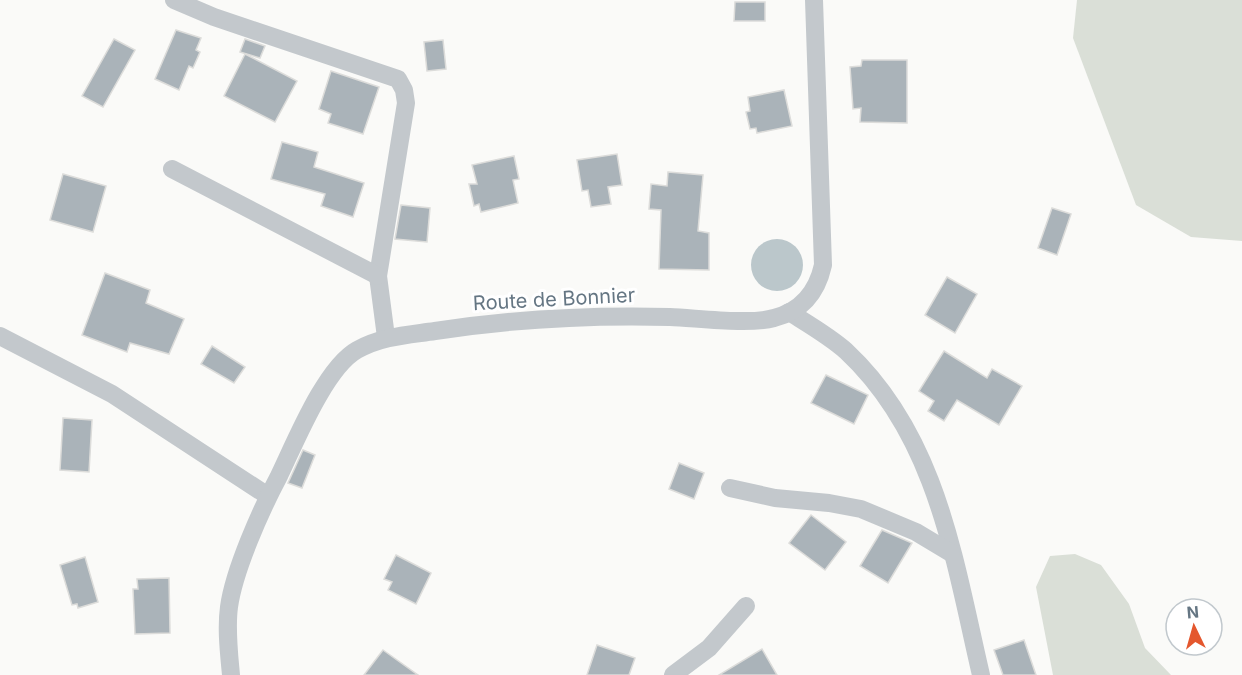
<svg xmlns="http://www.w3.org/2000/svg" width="1242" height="675" viewBox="0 0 1242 675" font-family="Inter,sans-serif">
  <rect width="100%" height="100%" fill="#fafaf8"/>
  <g fill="#dadfd7">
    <path d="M 1077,0 L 1242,0 L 1242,241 L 1191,237 L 1136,205 L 1073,38 Z"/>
    <path d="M 1075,554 L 1101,565 L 1129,604 L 1145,648 L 1171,675 L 1053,675 L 1036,587 L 1050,556 Z"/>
  </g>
  <circle fill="#bbc7cb" cx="777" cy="265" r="26"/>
  <g fill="#aab3b9" stroke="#dcdcda" stroke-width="1.5">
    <path d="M 735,2 L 765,2 L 765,21 L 734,21 Z"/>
    <path d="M 176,30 L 201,38 L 196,50 L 200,52 L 193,68 L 189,66 L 179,90 L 155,79 Z"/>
    <path d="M 114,39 L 135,50 L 103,107 L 82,96 Z"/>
    <path d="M 245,39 L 265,46 L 260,58 L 240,52 Z"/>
    <path d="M 443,40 L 446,69 L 427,71 L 424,42 Z"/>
    <path d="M 245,54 L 297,81 L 275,122 L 224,96 Z"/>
    <path d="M 862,60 L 907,60 L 907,123 L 860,122 L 861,108 L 853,109 L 850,67 L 861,66 Z"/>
    <path d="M 331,71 L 379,87 L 363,134 L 328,123 L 331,114 L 319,109 Z"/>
    <path d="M 784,90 L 792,126 L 757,133 L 756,128 L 750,129 L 746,112 L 750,111 L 748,97 Z"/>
    <path d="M 282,142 L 318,152 L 314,167 L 364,183 L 353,217 L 321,206 L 325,194 L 271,179 Z"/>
    <path d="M 617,154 L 622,185 L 608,187 L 611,204 L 591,207 L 588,190 L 582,191 L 577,160 Z"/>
    <path d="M 514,156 L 519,179 L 513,180 L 518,203 L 481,212 L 479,204 L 474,206 L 469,184 L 477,184 L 472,165 Z"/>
    <path d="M 668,172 L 703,175 L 698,231 L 709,233 L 709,270 L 659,269 L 661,210 L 649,209 L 651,184 L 667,186 Z"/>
    <path d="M 63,174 L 106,186 L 93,232 L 50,220 Z"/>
    <path d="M 401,205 L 430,208 L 427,242 L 395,239 Z"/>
    <path d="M 1052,208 L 1071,214 L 1057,255 L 1038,248 Z"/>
    <path d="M 105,273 L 150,290 L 146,303 L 184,319 L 169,354 L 130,343 L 127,352 L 82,335 Z"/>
    <path d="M 947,277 L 977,294 L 955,333 L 925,315 Z"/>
    <path d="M 212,346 L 245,367 L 234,383 L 201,364 Z"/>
    <path d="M 944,351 L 987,378 L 992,369 L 1022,386 L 999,425 L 957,400 L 944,421 L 928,411 L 934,401 L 919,391 Z"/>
    <path d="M 826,375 L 868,395 L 854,424 L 811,403 Z"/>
    <path d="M 63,418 L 92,420 L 89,472 L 60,470 Z"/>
    <path d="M 303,450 L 315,455 L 302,488 L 288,483 Z"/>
    <path d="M 679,463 L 704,473 L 694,499 L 669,489 Z"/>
    <path d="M 811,515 L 846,542 L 825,570 L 789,543 Z"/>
    <path d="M 882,530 L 912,543 L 888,583 L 860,566 Z"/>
    <path d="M 396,555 L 431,573 L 416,604 L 388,590 L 392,582 L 384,579 Z"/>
    <path d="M 85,557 L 98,602 L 78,608 L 77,604 L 72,605 L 60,565 Z"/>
    <path d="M 169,578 L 170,633 L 135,634 L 133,589 L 138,589 L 137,579 Z"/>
    <path d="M 1024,640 L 1036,675 L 1003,675 L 994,650 Z"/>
    <path d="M 597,645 L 635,658 L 629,675 L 587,675 Z"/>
    <path d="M 762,649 L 777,675 L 719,675 Z"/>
    <path d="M 383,650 L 418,675 L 364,675 Z"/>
  </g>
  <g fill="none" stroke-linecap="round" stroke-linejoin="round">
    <g stroke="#c3c8cc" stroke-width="18">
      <path d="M 174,0 L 214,17 L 398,79 L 404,90 L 406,103 L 378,276 L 386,337"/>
      <path d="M 172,169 L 378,276"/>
      <path d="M 789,312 C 808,324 829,336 846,351 C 937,436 954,559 981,675"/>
      <path d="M 0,336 L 112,394 L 268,496"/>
      <path d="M 730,488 L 775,498 L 829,503 L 861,509 L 916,532 L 951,553"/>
      <path d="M 231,675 C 229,653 226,629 229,607 C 234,570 261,510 279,476 C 295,443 325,368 357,350 C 382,336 408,335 435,331 C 513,319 592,315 670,317 C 697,318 750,325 774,318 C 802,311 817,292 823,265 L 814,0"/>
      <path d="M 673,675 L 709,648 L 746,606"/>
    </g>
  </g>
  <g text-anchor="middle" stroke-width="6" stroke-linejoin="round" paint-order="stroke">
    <g font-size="20" fill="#657683" stroke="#fff">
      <text transform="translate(554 299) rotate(-3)" y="7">Route de Bonnier</text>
    </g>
  </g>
  <g transform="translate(1194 627) rotate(355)"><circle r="28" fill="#ffffff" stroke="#c1c8cd" stroke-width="1.5"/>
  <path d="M0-4.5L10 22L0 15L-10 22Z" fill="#e4572e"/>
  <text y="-9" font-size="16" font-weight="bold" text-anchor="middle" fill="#657683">N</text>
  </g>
</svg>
